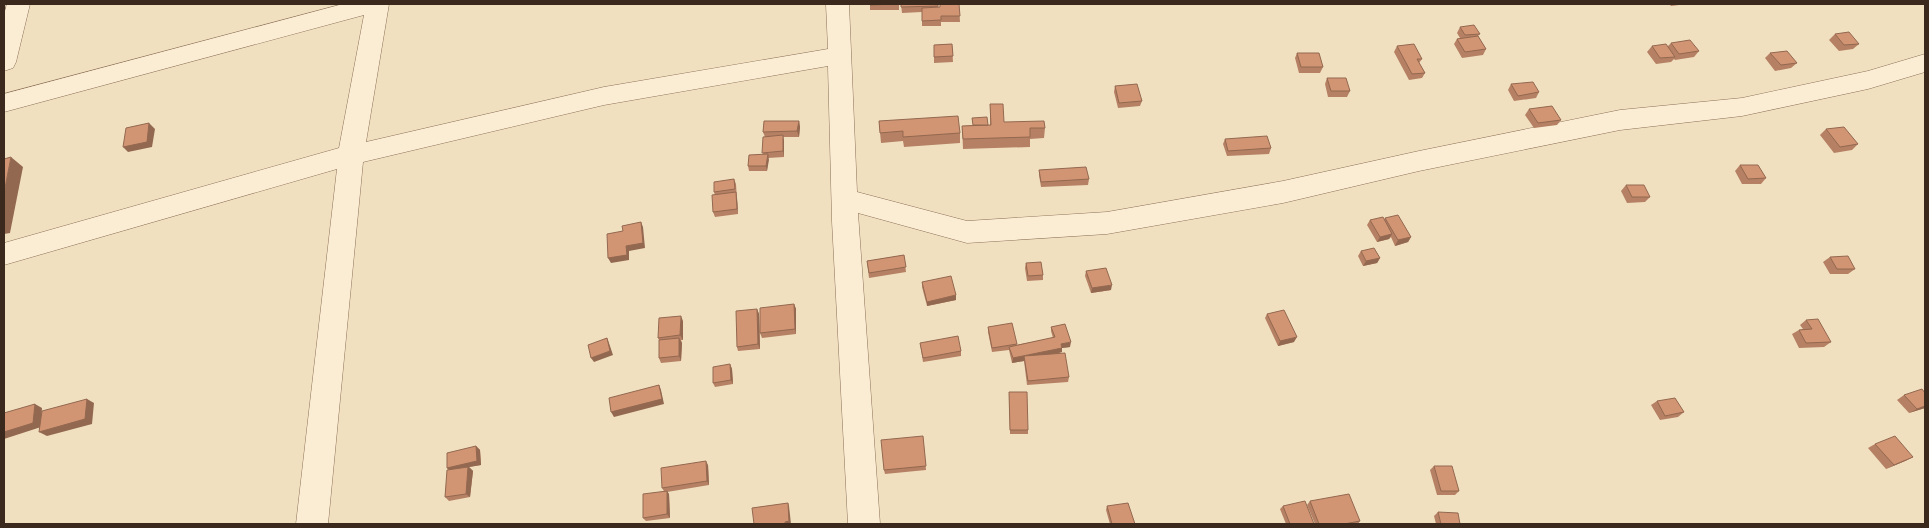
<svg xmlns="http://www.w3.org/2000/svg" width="1929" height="528" viewBox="0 0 1929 528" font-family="'Zilla Slab',serif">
  <rect width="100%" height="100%" fill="#f1e0c0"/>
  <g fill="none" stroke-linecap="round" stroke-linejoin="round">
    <defs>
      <g id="street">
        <path d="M 7,4 L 30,4 L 16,62 L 13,68 L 4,71 L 4,15 Z"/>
        <path d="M 343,4 L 389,4 L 366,142 L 604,87 L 828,49 L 826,4 L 849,4 L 857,192 L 967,221 L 1107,212 L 1283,181 L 1419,151 L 1620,110 L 1742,98 L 1868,71 L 1925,54 L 1925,72 L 1868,89 L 1742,116 L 1620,130 L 1419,171 L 1283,203 L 1107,234 L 967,243 L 858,213 L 880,524 L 848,524 L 832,221 L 828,66 L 604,105 L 363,162 L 328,524 L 296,524 L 337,169 L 4,265 L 4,243 L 339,148 L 364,15 L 4,112 L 4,94 Z"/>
      </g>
    </defs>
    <use href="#street" stroke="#8c7057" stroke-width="1"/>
    <use href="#street" fill="#fbedd4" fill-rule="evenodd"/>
  </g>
  <g fill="#b58063">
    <rect x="870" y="4" width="29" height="6"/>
    <path d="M 901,4 L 938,6 L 939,7 L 959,4 L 960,22 L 941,22 L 941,26 L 922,26 L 922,12 L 902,13 Z"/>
    <path d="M 1669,4 L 1687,4 L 1671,6 Z"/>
    <path d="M 1460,27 L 1480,34 L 1478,36 L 1486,49 L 1483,55 L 1462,58 L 1454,44 L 1457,39 L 1460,38 L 1457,33 Z"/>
    <path d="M 1835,34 L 1859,44 L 1853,49 L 1839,51 L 1829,40 Z"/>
    <path d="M 1671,43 L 1699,51 L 1694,57 L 1675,60 L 1674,59 L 1671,62 L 1656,64 L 1647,52 L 1652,46 L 1668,46 Z"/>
    <path d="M 952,44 L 953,62 L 934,63 L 934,45 Z"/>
    <path d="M 1397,46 L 1422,59 L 1419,63 L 1425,73 L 1422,78 L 1409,80 L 1394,52 Z"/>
    <path d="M 1297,53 L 1323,67 L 1320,73 L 1299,73 L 1295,58 Z"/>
    <path d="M 1770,53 L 1797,63 L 1791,68 L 1775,71 L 1765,58 Z"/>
    <path d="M 1327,78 L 1350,91 L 1347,97 L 1328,97 L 1325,84 Z"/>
    <path d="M 1511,84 L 1539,92 L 1536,98 L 1514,101 L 1508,90 Z"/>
    <path d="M 1115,86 L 1142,101 L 1140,106 L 1118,108 L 1114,92 Z"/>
    <path d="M 990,104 L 1004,122 L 1045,128 L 1044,138 L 1030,139 L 1030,147 L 963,149 L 962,126 L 973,125 L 972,118 L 988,125 L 990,125 Z"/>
    <path d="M 1529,109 L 1561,120 L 1557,125 L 1534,128 L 1525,115 Z"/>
    <path d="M 799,121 L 800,127 L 799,137 L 783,137 L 784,141 L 784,157 L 768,158 L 767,171 L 749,171 L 748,166 L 763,154 L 765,137 L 763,132 Z"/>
    <path d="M 879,121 L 960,133 L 960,143 L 904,147 L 903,141 L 881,143 Z"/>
    <path d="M 1826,129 L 1858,144 L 1852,150 L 1834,153 L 1820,135 Z"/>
    <path d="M 1225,139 L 1271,148 L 1269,154 L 1227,156 L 1223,144 Z"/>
    <path d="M 1740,165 L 1766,178 L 1761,184 L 1742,184 L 1735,171 Z"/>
    <path d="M 1039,170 L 1089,179 L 1088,185 L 1041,187 L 1039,175 Z"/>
    <path d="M 734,179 L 736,184 L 738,214 L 715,217 L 713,212 L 715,195 L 714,192 Z"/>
    <path d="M 1626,185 L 1650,197 L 1645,202 L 1627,203 L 1621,191 Z"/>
    <path d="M 1385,218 L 1411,237 L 1408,242 L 1395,246 L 1391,237 L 1389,239 L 1377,242 L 1367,225 L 1370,220 L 1384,220 Z"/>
    <path d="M 1361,251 L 1380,258 L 1377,263 L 1363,266 L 1358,256 Z"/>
    <path d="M 904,255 L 906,272 L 869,278 L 867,261 Z"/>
    <path d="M 1830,257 L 1855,269 L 1848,274 L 1830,274 L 1823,262 Z"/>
    <path d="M 1026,263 L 1043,275 L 1043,280 L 1027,281 L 1025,268 Z"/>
    <path d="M 1086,271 L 1111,290 L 1091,293 L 1085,276 Z"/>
    <path d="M 922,282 L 956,295 L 956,300 L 927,306 L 922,287 Z"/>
    <path d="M 794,304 L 796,309 L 796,334 L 762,338 L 760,333 Z"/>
    <path d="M 757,309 L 759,314 L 760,349 L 738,351 L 737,347 Z"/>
    <path d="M 1267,314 L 1294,342 L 1278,346 L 1265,318 Z"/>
    <path d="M 1806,320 L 1831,342 L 1824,347 L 1799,348 L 1792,334 L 1799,330 L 1803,329 L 1800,325 Z"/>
    <path d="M 683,321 L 683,340 L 681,340 L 682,343 L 681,361 L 661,363 L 659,358 L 659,340 L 658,338 Z"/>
    <path d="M 988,327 L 1017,344 L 1016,345 L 1053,338 L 1051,331 L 1051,327 L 1070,347 L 1062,348 L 1062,352 L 1056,354 L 1069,377 L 1068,382 L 1027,385 L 1024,361 L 1012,363 L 1009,350 L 992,352 L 988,332 Z"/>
    <path d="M 920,343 L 961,351 L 961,356 L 923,362 Z"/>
    <path d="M 730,364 L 732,369 L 733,384 L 715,387 L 713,383 Z"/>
    <path d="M 1009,392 L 1028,430 L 1028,434 L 1010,434 Z"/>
    <path d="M 1925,393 L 1925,408 L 1909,413 L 1897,400 L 1904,395 Z"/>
    <path d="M 1657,401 L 1684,412 L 1678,417 L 1660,420 L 1651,405 Z"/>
    <path d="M 923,436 L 926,470 L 885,474 L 884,470 Z"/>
    <path d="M 1875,444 L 1913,457 L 1905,461 L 1886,469 L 1868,448 Z"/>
    <path d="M 476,446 L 480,450 L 481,465 L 469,467 L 473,471 L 470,497 L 449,501 L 445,497 L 449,470 L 447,468 Z"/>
    <path d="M 708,465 L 709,485 L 667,492 L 669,494 L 670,518 L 646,521 L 643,518 L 664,491 L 662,488 Z"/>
    <path d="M 1434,466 L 1459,491 L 1455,495 L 1437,495 L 1430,470 Z"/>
    <path d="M 1310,501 L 1360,521 L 1358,524 L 1315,524 L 1307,505 Z"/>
    <path d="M 1107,506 L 1135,524 L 1110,524 L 1106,510 Z"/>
    <path d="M 1283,506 L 1314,524 L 1286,524 L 1280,509 Z"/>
    <path d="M 1438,512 L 1460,524 L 1436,524 L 1434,516 Z"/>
  </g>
  <g fill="#936850">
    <path d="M 799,121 L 800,127 L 799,137 L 797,131 Z"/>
    <path d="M 149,123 L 155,129 L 152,147 L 128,152 L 123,147 Z"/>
    <path d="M 783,135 L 784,141 L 784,157 L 783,151 Z"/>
    <path d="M 768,154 L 769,160 L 767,171 L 766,166 Z"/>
    <path d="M 11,157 L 23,167 L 10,233 L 4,234 L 4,193 Z"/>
    <path d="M 736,192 L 737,197 L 738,214 L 737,209 Z"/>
    <path d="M 641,222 L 643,227 L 645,248 L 629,251 L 629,260 L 611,263 L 608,258 L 626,246 Z"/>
    <path d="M 1392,234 L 1389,239 L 1377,242 L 1380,237 Z"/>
    <path d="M 1411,237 L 1408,242 L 1395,246 L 1398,240 Z"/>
    <path d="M 1380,258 L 1377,263 L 1363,266 L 1366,261 Z"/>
    <path d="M 1112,285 L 1111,290 L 1091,293 L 1092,288 Z"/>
    <path d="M 956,295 L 956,300 L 927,306 L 927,302 Z"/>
    <path d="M 794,304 L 796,309 L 796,334 L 795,329 Z"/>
    <path d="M 757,309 L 759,314 L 760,349 L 758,344 Z"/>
    <path d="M 681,316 L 683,321 L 683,340 L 680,335 Z"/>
    <path d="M 1297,337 L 1294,342 L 1278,346 L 1280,341 Z"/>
    <path d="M 607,338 L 609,343 L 613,355 L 594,362 L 591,358 Z"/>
    <path d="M 679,338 L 682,343 L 681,361 L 679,356 Z"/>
    <path d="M 1071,342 L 1070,347 L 1062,348 L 1062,352 L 1025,360 L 1024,356 L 1024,361 L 1012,363 L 1013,358 L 1061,344 Z"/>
    <path d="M 730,364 L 732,369 L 733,384 L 731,380 Z"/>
    <path d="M 659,385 L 661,390 L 664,404 L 614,417 L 611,412 Z"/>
    <path d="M 87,399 L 94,403 L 92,424 L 47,436 L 39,432 Z"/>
    <path d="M 35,404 L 42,408 L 41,427 L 4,439 L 4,432 Z"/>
    <path d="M 1925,406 L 1925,408 L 1909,413 L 1917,409 Z"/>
    <path d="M 476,446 L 480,450 L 481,465 L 469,467 L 473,471 L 470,497 L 466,494 L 451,472 L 447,468 Z"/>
    <path d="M 1913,457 L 1905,461 L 1886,469 L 1894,465 Z"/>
    <path d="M 706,461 L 708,465 L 709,485 L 707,481 Z"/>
    <path d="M 667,491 L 669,494 L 670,518 L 667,514 Z"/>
    <path d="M 788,503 L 789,506 L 791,524 L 785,524 Z"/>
  </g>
  <g fill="#d29573" stroke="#936850">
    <path d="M 870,4 L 898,4 L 870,5 Z"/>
    <path d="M 901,4 L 938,4 L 938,6 L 901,7 Z"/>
    <path d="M 940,4 L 959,4 L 960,16 L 941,16 L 941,20 L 922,21 L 922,8 L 940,7 Z"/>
    <path d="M 1474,25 L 1480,34 L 1465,35 L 1460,27 Z"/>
    <path d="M 1849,32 L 1859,44 L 1844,45 L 1835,34 Z"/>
    <path d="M 1478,36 L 1486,49 L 1465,52 L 1457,39 Z"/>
    <path d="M 1690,40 L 1699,51 L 1679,54 L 1671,43 Z"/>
    <path d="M 952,44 L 953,56 L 934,57 L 934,45 Z"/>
    <path d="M 1414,44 L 1422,59 L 1417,59 L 1425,73 L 1412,74 L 1397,46 Z"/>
    <path d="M 1666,44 L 1675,57 L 1660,58 L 1652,46 Z"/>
    <path d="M 1787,51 L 1797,63 L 1781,65 L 1770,53 Z"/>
    <path d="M 1297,53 L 1319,53 L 1323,67 L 1301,67 Z"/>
    <path d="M 1327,78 L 1346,78 L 1350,91 L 1331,91 Z"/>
    <path d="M 1533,82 L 1539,92 L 1518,96 L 1511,84 Z"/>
    <path d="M 1137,84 L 1142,101 L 1119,103 L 1115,86 Z"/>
    <path d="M 990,104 L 1003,104 L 1004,122 L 1044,121 L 1045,128 L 1030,128 L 1030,137 L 963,139 L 962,126 L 991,125 Z"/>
    <path d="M 1552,106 L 1561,120 L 1538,123 L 1529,109 Z"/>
    <path d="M 958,116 L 960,133 L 903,137 L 903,131 L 880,133 L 879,121 Z"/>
    <path d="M 987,117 L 988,125 L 973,125 L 972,118 Z"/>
    <path d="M 764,121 L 799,121 L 797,131 L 763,132 Z"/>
    <path d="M 149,123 L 147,142 L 123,147 L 126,128 Z"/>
    <path d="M 1844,127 L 1858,144 L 1840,147 L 1826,129 Z"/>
    <path d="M 783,135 L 783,151 L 762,153 L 763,137 Z"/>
    <path d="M 1267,136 L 1271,148 L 1228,151 L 1225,139 Z"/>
    <path d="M 768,154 L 766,166 L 748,166 L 749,155 Z"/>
    <path d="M 11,157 L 4,193 L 4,159 Z"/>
    <path d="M 1740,165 L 1758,165 L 1766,178 L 1748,179 Z"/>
    <path d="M 1086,167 L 1089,179 L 1041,182 L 1039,170 Z"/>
    <path d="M 734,179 L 735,189 L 714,192 L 714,182 Z"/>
    <path d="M 1626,185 L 1644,185 L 1650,197 L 1632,197 Z"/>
    <path d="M 736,192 L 737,209 L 713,212 L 712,195 Z"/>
    <path d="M 1398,215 L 1411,237 L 1398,240 L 1385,218 Z"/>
    <path d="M 1383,217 L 1392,234 L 1380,237 L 1370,220 Z"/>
    <path d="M 641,222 L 643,243 L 626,246 L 627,255 L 608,258 L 607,234 L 623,231 L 622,226 Z"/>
    <path d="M 1374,248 L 1380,258 L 1366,261 L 1361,251 Z"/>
    <path d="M 904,255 L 906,267 L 869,273 L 867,261 Z"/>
    <path d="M 1848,256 L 1855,269 L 1837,269 L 1830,257 Z"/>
    <path d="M 1041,262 L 1043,275 L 1028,276 L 1026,263 Z"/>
    <path d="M 1106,268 L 1112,285 L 1092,288 L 1086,271 Z"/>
    <path d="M 951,276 L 956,295 L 927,302 L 922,282 Z"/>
    <path d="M 794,304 L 795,329 L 760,333 L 760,308 Z"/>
    <path d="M 757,309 L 758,344 L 737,347 L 736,311 Z"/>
    <path d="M 1284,310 L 1297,337 L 1280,341 L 1267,314 Z"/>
    <path d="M 681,316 L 680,335 L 658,338 L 659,318 Z"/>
    <path d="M 1818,319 L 1831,342 L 1806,343 L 1799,330 L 1812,329 L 1806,320 Z"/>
    <path d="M 1012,323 L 1017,344 L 992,348 L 988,327 Z"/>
    <path d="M 1065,324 L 1071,342 L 1061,344 L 1062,348 L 1013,358 L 1009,347 L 1055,337 L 1051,327 Z"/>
    <path d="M 958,336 L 961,351 L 923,358 L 920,343 Z"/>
    <path d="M 607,338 L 610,351 L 591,358 L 588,345 Z"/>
    <path d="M 679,338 L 679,356 L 659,358 L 659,340 Z"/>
    <path d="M 1065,353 L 1069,377 L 1028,381 L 1024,356 Z"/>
    <path d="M 730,364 L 731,380 L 713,383 L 713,367 Z"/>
    <path d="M 659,385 L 662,399 L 611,412 L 609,398 Z"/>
    <path d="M 1922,389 L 1925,393 L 1925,406 L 1917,409 L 1904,395 Z"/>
    <path d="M 1009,392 L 1027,392 L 1028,430 L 1010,430 Z"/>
    <path d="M 1675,398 L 1684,412 L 1665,416 L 1657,401 Z"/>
    <path d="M 87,399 L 85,419 L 39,432 L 42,411 Z"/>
    <path d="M 35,404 L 33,423 L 4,432 L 4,413 Z"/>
    <path d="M 923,436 L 926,466 L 884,470 L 881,440 Z"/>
    <path d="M 1895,436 L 1913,457 L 1894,465 L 1875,444 Z"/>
    <path d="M 476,446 L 477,461 L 447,468 L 447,453 Z"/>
    <path d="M 706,461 L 707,481 L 662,488 L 661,468 Z"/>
    <path d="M 1434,466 L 1452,466 L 1459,491 L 1441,491 Z"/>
    <path d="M 468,467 L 466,494 L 445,497 L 447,470 Z"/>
    <path d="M 667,491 L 667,514 L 643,518 L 643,494 Z"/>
    <path d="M 1349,494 L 1360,521 L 1344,524 L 1319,524 L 1310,501 Z"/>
    <path d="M 1305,501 L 1314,524 L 1290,524 L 1283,506 Z"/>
    <path d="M 788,503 L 789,521 L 785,522 L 785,524 L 754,524 L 752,508 Z"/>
    <path d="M 1128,503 L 1135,524 L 1112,524 L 1107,506 Z"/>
    <path d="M 1438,512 L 1458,513 L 1460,524 L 1441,524 Z"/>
  </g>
  <rect width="1929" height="528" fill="none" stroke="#3a291c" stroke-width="10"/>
</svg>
